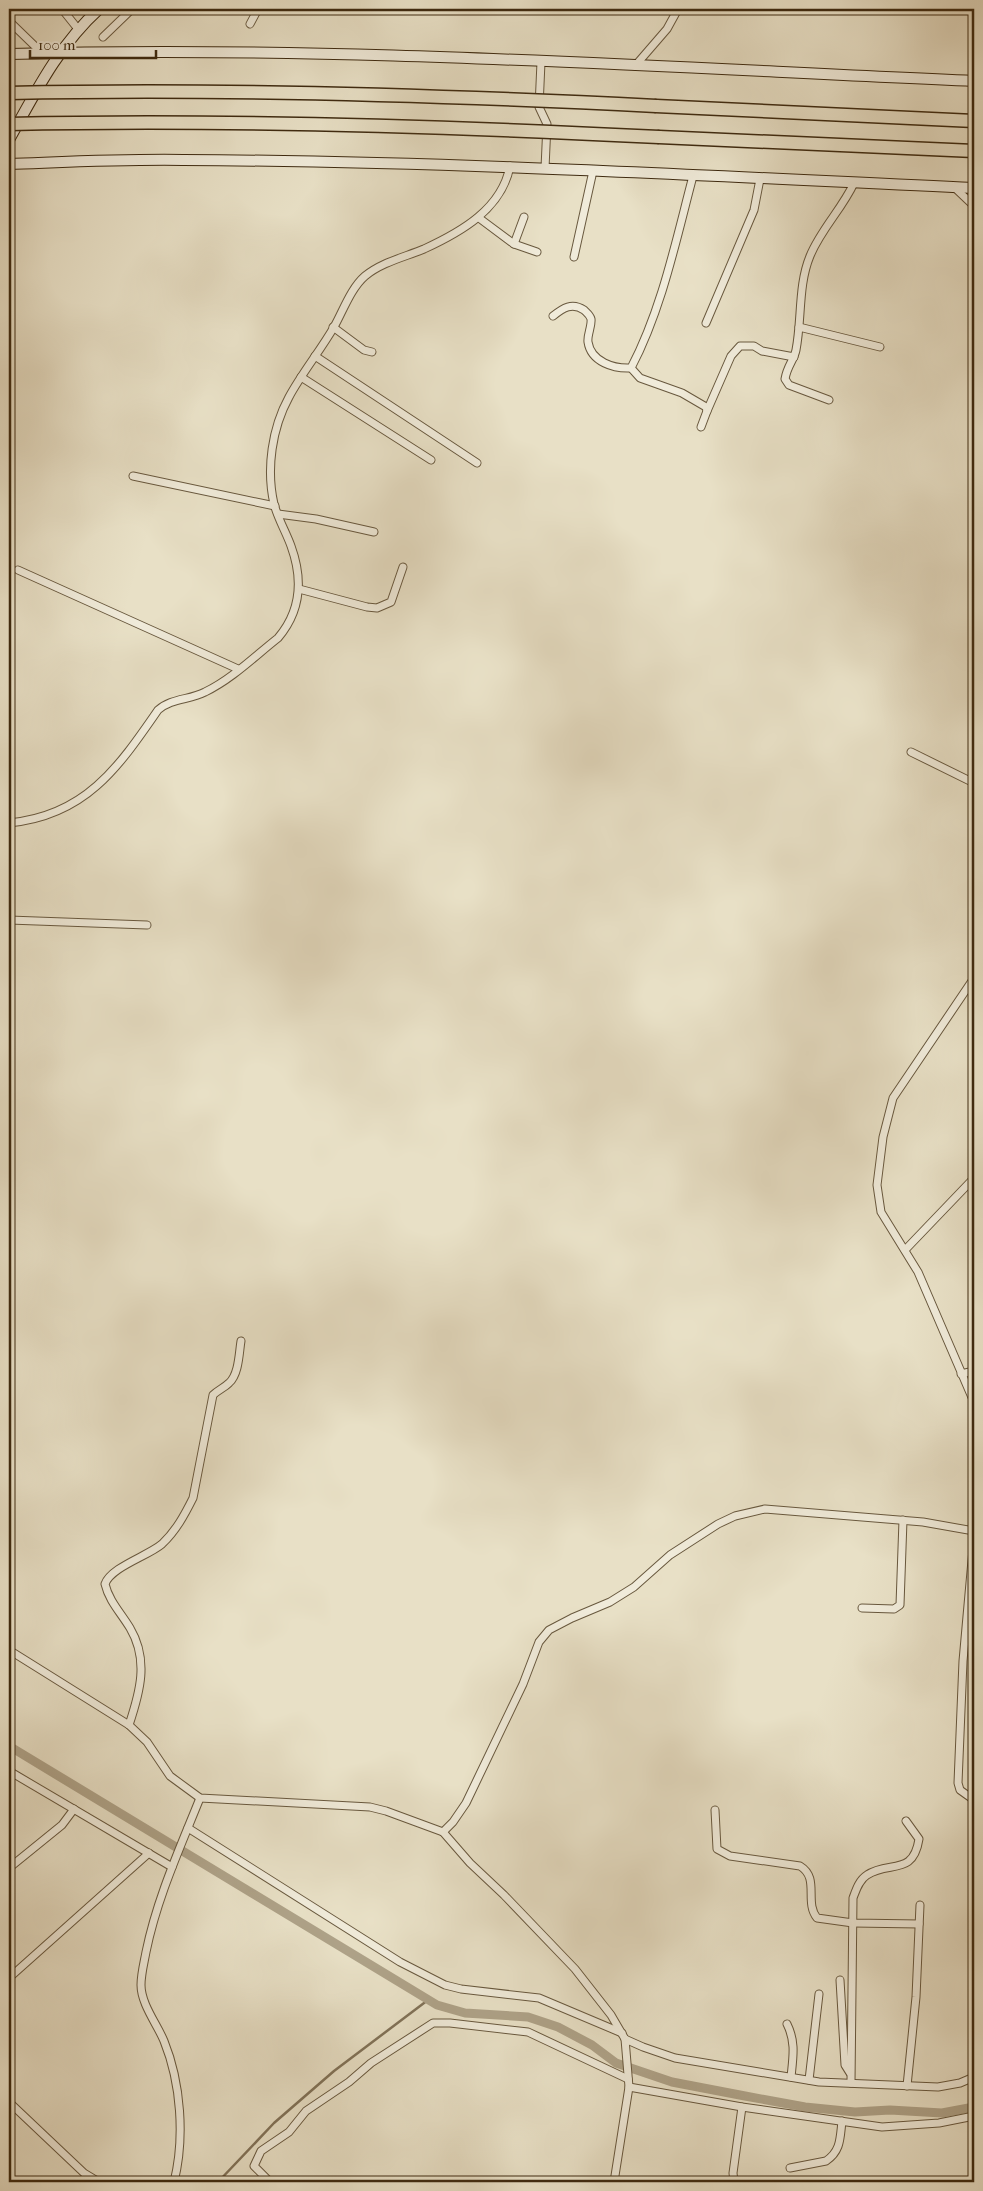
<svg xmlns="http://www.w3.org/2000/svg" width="983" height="2191" viewBox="0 0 983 2191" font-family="'IM FELL French Canon',serif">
  <rect width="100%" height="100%" fill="#e8e0c6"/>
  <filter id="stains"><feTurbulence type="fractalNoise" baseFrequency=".004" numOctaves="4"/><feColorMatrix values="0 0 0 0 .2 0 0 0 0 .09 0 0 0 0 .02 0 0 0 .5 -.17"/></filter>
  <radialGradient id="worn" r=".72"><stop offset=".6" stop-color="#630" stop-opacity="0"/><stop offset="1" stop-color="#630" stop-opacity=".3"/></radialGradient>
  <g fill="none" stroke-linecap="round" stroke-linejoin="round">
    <path stroke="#817258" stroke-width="2.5" d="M 218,2182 L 274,2123 L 334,2071 L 428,2000"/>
    <path stroke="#aea288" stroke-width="9" d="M 9,1746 L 437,2005 L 465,2013 L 528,2017 L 558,2027 L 592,2045 L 616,2063 L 672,2082 L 745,2096 L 805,2107 L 855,2112 L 890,2110 L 942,2113 L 974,2107"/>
    <defs>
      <g id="street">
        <path d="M 62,9 L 78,29"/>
        <path d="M 9,21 L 42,53"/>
        <path d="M 250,24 L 258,9"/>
        <path d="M 103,37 L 132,9"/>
        <path d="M 541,62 L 539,107 L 547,124 L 545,168"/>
        <path d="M 635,66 L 667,29 L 678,9"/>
        <path d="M 954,187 L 974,206"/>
        <path d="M 479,218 L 514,244 L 537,252"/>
        <path d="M 514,244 L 524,217"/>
        <path d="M 574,257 L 593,171"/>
        <path d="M 553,316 C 563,308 572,302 584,310 C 587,313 590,315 591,319 C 592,326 587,335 588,342 C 591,362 614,369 631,368 C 662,309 676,240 693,176"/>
        <path d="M 706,323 L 754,210 L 760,179"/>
        <path d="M 333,327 L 364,350 L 372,352"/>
        <path d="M 799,327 L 880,347"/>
        <path d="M 315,356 L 477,463"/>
        <path d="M 631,368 L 640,378 L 682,393 L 706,407 L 707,411 L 701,427"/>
        <path d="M 301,377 L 431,460"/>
        <path d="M 829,400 L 789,385 L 785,379 C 787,366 794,360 796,350 C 802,319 798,285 810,256 C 821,229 842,209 854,183"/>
        <path d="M 707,411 L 731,356 L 740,346 L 754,346 L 762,351 L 794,357"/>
        <path d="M 133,476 L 275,506"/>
        <path d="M 278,514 L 316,519 L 374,532"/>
        <path d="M 18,570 L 238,669"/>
        <path d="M 299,589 L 367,607 L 377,608 L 391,602 L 403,567"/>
        <path d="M 911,752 L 974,783"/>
        <path d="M 9,823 C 85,816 118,768 158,710 C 171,698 190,700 205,692 C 232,679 255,656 278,638 C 301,611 303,579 291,546 C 286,532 278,519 274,504 C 266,469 272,428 289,397 C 302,373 320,351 334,327 C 343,311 351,288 365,276 C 382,262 405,257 424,249 C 461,232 502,209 510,166"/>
        <path d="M 9,920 L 147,925"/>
        <path d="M 974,978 L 893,1098 L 883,1137 L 877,1185 L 881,1212 L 918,1272 L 974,1402"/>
        <path d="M 905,1250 L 974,1178"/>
        <path d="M 961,1374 L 974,1371"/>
        <path d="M 974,1538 L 963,1661 L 958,1783 L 960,1790 L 974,1800"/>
        <path d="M 862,1608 L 894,1609 L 900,1605 L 903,1520"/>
        <path d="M 9,1650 L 129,1725 L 147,1742 L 170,1776 L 200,1798 L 370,1807 L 386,1811 L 443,1832 L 453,1822 L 466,1803 L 523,1684 L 539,1642 L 549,1630 L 572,1618 L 610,1602 L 634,1587 L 670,1555 L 718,1524 L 735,1516 L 765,1509 L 923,1522 L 974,1531"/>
        <path d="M 129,1725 C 140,1692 149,1660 130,1628 C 121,1613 109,1601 105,1584 C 111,1567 148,1556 162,1544 C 176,1531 185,1514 193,1498 L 213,1395 C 218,1390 224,1388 229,1383 C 239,1374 239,1353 241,1341"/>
        <path d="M 9,1771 L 172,1867"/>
        <path d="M 715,1810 L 717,1849 L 730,1856 L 800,1866 C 820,1878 804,1902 817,1918 L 853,1923 L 919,1924"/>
        <path d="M 188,1828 L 400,1962 L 445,1985 L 461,1989 L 539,1998 L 622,2033"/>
        <path d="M 443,1832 L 470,1863 L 504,1895 L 575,1969 L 611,2015 L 625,2039 L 643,2047 L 675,2058 L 819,2082 L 938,2087 L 960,2083 L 974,2077"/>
        <path d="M 9,1868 L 62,1825 L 74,1809"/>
        <path d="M 9,1978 L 149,1853"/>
        <path d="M 840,1980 L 845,2065 L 850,2073"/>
        <path d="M 787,2024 C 796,2042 793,2057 791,2077"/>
        <path d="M 809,2080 L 819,1994"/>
        <path d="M 851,2083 L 853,1898 C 856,1890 859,1880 867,1875 C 889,1860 913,1877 919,1839 L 906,1821"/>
        <path d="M 907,2086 L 916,1997 L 920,1905"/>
        <path d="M 629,2087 L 742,2107 L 882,2127 L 939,2123 L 974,2116"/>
        <path d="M 9,2102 L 84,2173 L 99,2182"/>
        <path d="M 790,2168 L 826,2161 C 841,2151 840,2138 842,2121"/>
        <path d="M 174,2182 C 185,2138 181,2083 164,2041 C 157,2024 141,2004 141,1985 C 141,1974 144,1963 146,1952 C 157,1898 180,1848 200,1798"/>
        <path d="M 270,2182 L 254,2166 L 261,2151 L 289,2132 L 306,2111 L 349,2082 L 371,2063 L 433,2023 L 450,2023 L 528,2032 L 628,2079"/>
        <path d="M 614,2182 L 629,2087 L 625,2039"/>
        <path d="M 734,2182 L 733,2173 L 742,2107"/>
      </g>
      <g id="secondary">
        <path d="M 9,54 C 331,45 653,67 974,81"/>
        <path d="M 9,140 C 35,93 59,45 99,9"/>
        <path d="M 9,164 C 67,162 125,159 183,160 C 447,161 711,176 974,188"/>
      </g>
      <g id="highway">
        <path d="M 656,106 L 974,121"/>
        <path d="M 659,137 L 974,151"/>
      </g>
    </defs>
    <use href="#street" stroke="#68583e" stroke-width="9"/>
    <use href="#secondary" stroke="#3e2a10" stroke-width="12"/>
    <use href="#highway" stroke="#3e2a10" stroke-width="15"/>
    <use href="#street" stroke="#f0ebda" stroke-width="7"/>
    <use href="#secondary" stroke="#f0ebda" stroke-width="10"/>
    <use href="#highway" stroke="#e8e0c6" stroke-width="12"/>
    <defs>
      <g id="highway-bridge">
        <path d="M 9,93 C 225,88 440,95 656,106"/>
        <path d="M 9,124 C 226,119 442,126 659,137"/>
      </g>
    </defs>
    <use href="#highway-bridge" stroke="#3e2a10" stroke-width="15" stroke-linecap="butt"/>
    <use href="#highway-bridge" stroke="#e8e0c6" stroke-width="12"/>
  </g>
  <rect width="983" height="2191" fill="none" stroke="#e8e0c6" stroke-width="30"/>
  <rect x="10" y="10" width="963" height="2171" fill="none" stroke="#3e2a10" stroke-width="2.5"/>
  <rect x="15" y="15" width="953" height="2161" fill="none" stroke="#3e2a10"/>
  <path d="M30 50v8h126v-8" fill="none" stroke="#3e2a10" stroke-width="2.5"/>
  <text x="38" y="50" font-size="15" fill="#3e2a10" stroke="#f0ebda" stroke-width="4" paint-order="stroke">100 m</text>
  <rect width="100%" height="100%" filter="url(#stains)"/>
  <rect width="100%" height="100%" fill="url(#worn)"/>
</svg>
